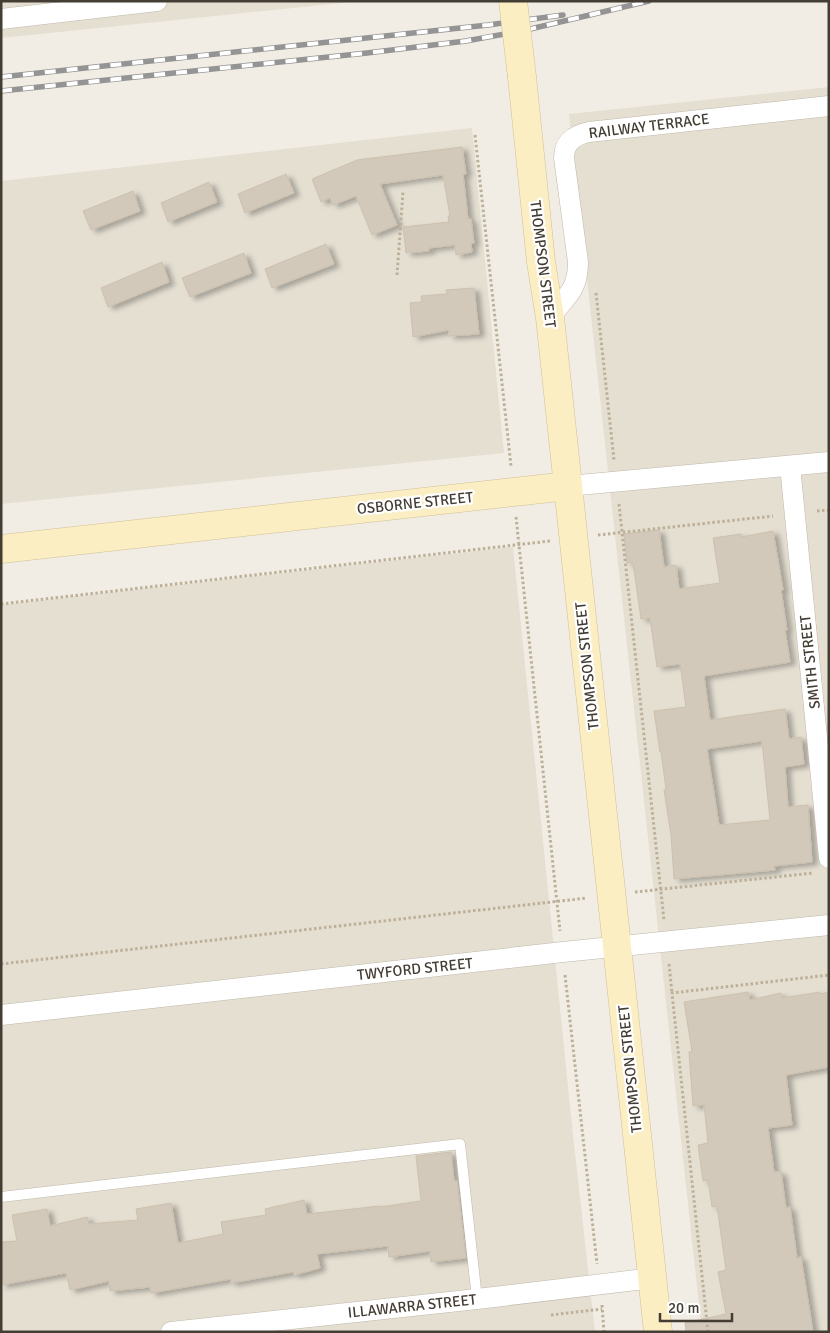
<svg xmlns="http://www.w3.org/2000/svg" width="830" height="1333" viewBox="0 0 830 1333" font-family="Signika,sans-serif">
  <defs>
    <filter id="shadow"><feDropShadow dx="5.5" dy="3" stdDeviation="2.5" flood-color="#0004"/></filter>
  </defs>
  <rect width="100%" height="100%" fill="#f1ede4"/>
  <g fill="#e5dfd2">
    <path d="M 1,1 L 361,1 L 1,38 Z"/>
    <path d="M 829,87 L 829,1332 L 702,1332 L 569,114 Z"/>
    <path d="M 472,128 L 504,453 L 1,504 L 1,181 Z"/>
    <path d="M 513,547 L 573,1135 L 595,1332 L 1,1332 L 1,605 Z"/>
  </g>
  <g fill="#d2c9ba" stroke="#cdc0ae" fill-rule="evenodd" filter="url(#shadow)">
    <path d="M 462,147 L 466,174 L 463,174 L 468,219 L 471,219 L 474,243 L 471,243 L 472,252 L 456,255 L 455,245 L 429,248 L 429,251 L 406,253 L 403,227 L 449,222 L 448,216 L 450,216 L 443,175 L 380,184 L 397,225 L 372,235 L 356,196 L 333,205 L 330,198 L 321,202 L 312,179 L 357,160 Z"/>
    <path d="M 286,174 L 294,193 L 245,213 L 238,194 Z"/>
    <path d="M 209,182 L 217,202 L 168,222 L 161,203 Z"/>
    <path d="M 133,191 L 140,211 L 91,230 L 83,211 Z"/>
    <path d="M 326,244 L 334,264 L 272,288 L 265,269 Z"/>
    <path d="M 244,253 L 251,273 L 190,297 L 182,278 Z"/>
    <path d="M 162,262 L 169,282 L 108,307 L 101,288 Z"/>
    <path d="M 474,288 L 479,334 L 449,336 L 449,330 L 413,337 L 410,303 L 422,302 L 421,296 L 447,294 L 446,290 Z"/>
    <path d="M 659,530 L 664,567 L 676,565 L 679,589 L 720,583 L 713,538 L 741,534 L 741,537 L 773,531 L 783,590 L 781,590 L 787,630 L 785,630 L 790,662 L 704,676 L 710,720 L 785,709 L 789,739 L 801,737 L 804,764 L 785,767 L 788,807 L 808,805 L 812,862 L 774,866 L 775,870 L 674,879 L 671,835 L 664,790 L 666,789 L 661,752 L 660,752 L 654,711 L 686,707 L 680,664 L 657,667 L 650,618 L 641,619 L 633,563 L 627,563 L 624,534 ZM 762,741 L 770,820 L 719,825 L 707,749 Z"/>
    <path d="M 748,992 L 750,1000 L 781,993 L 782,998 L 820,992 L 820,994 L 829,992 L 829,1067 L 786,1075 L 792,1125 L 768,1128 L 774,1172 L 781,1172 L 786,1208 L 790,1207 L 797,1258 L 801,1257 L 813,1332 L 686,1332 L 685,1323 L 726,1314 L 718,1272 L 726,1270 L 717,1206 L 712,1207 L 708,1180 L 703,1181 L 698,1145 L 708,1143 L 704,1105 L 693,1106 L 689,1052 L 692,1051 L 684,1002 Z"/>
    <path d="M 451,1152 L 454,1181 L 457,1181 L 466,1258 L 431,1262 L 430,1251 L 389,1257 L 388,1246 L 317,1254 L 320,1268 L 294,1275 L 293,1272 L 231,1283 L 231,1279 L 151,1293 L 150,1287 L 110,1291 L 109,1281 L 70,1290 L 66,1273 L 1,1285 L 1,1242 L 17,1241 L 12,1215 L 47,1209 L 50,1226 L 87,1217 L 89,1224 L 138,1220 L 136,1209 L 171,1203 L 178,1243 L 223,1234 L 221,1222 L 266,1215 L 265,1209 L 304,1200 L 307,1214 L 380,1206 L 380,1207 L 421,1201 L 416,1156 Z"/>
  </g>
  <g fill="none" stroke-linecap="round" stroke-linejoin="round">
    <defs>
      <path id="lane" d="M 1,1197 L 460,1144 L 477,1299"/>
      <g id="street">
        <path d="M 1,19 L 157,1"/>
        <path d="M 550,318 C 565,296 578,292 578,262 L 564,158 C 564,142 575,135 589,132 L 829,106"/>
        <path d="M 790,466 L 829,858"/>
        <path d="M 568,486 L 829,462"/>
        <path d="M 1,1015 L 563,952 L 829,925"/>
        <path d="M 171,1332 L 477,1299 L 653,1278"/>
      </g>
      <g id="secondary">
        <path d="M 522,77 L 541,262 L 550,318 L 568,486 L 658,1332"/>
        <path d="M 1,549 L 568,486"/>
      </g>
    </defs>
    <use href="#lane" stroke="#bfb8aa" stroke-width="11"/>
    <use href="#street" stroke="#bfb8aa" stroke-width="21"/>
    <use href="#secondary" stroke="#d0c096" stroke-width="29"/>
    <g stroke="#bdb099" stroke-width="3" stroke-dasharray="2.5 2.5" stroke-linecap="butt">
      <path d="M 475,135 L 511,466"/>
      <path d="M 397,275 L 403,192"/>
      <path d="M 596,293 L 614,460"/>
      <path d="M 619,504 L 664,920"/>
      <path d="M 817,511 L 829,510"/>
      <path d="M 516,517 L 560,931"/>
      <path d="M 598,535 L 773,516"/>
      <path d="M 1,604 L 550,541"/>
      <path d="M 635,892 L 813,873"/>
      <path d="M 1,964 L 587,898"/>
      <path d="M 669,964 L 672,993"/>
      <path d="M 565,975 L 597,1264"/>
      <path d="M 602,1305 L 604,1332"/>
      <path d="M 551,1315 L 602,1309"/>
      <path d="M 708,1332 L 672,993 L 829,975"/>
    </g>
    <use href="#lane" stroke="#fff" stroke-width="10"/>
    <use href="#street" stroke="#fff" stroke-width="20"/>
    <use href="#secondary" stroke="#fceec3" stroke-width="28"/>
    <defs>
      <g id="rail">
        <path d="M 1,77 L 488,25 L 563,15"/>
        <path d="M 1,91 L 367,53 L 466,41 L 526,30 L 649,1"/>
      </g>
    </defs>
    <use href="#rail" stroke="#949494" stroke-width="5.5"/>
    <use href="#rail" stroke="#fff" stroke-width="4" stroke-dasharray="11" stroke-linecap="butt"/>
    <defs>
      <path id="secondary-bridge" d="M 513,1 L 522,77"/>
    </defs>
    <use href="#secondary-bridge" stroke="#d0c096" stroke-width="29" stroke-linecap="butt"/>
    <use href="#secondary-bridge" stroke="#fceec3" stroke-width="28"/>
  </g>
  <g text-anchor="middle" stroke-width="4.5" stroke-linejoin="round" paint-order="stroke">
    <g font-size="15" fill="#433d34" stroke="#fff">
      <text transform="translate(649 126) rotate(-7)" y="5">RAILWAY TERRACE</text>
      <text transform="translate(543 264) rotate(83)" y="5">THOMPSON STREET</text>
      <text transform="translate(415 503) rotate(-6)" y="5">OSBORNE STREET</text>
      <text transform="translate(810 662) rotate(-96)" y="5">SMITH STREET</text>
      <text transform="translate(587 666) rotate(-96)" y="5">THOMPSON STREET</text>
      <text transform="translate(415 969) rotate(-6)" y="5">TWYFORD STREET</text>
      <text transform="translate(630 1069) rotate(-96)" y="5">THOMPSON STREET</text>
      <text transform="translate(412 1306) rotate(-6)" y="5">ILLAWARRA STREET</text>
    </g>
  </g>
  <rect width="830" height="1333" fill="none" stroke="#433d34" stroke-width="5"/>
  <path d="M660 1313v8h72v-8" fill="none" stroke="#433d34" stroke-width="2.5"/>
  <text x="668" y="1313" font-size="15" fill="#433d34" stroke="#ffffff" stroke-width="4" paint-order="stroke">20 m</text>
</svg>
